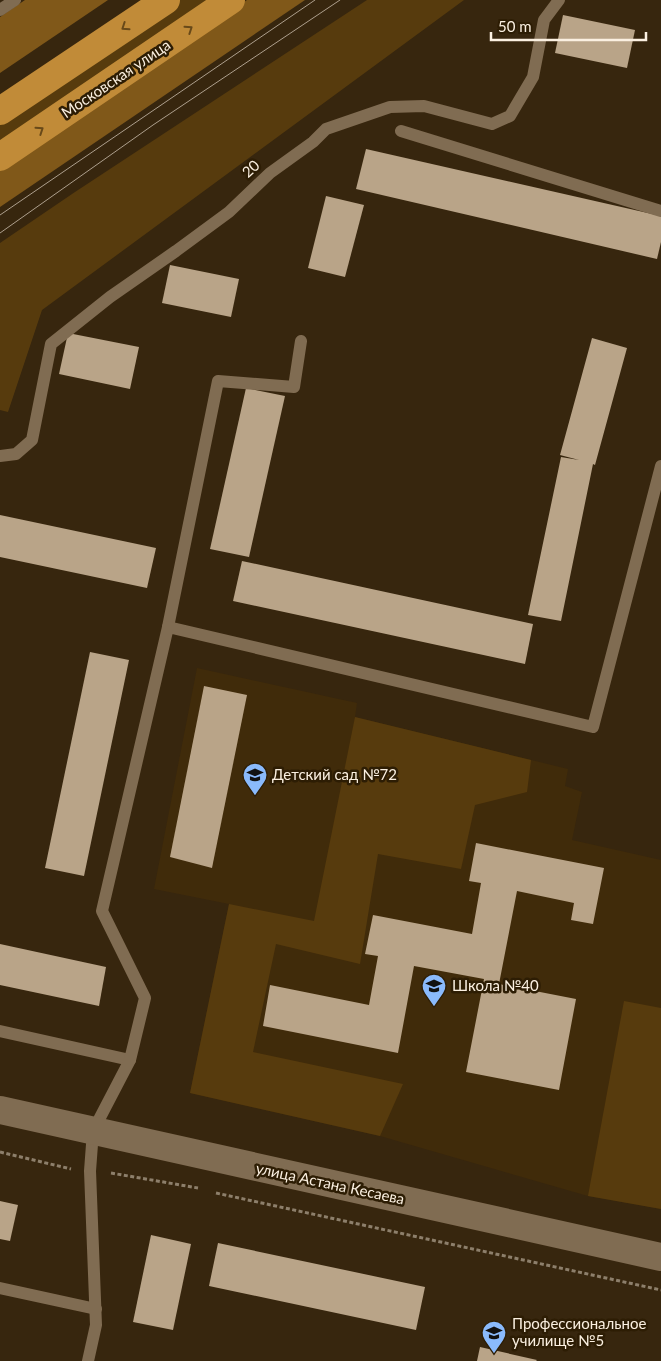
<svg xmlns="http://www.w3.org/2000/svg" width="661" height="1361" viewBox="0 0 661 1361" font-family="Lato,sans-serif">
  <rect width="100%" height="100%" fill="#37260e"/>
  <path fill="#402b0a" d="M 197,668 L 357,703 L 355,717 L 568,769 L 565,786 L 582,792 L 572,840 L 661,860 L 661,1209 L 588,1196 L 380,1136 L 190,1093 L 229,904 L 154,889 Z"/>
  <g fill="#573b0d">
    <path d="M 179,0 L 220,0 L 0,149 L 0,122 Z"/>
    <path d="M 367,0 L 464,0 L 42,310 L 8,412 L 0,410 L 0,243 L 75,192 Z"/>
    <path d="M 355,717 L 531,760 L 527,792 L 475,805 L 461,869 L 378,854 L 360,964 L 276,944 L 253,1052 L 403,1084 L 380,1136 L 190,1093 L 229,904 L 314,921 Z"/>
    <path d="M 624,1001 L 661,1008 L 661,1209 L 588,1196 Z"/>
  </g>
  <g fill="#805819">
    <path d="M 25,0 L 108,0 L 0,73 L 0,17 Z"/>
    <path d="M 247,0 L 305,0 L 0,207 L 0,168 Z"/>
  </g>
  <g fill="#b9a488">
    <path d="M 563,15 L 635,30 L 627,68 L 555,53 Z"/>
    <path d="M 366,149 L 661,216 L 661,242 L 657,259 L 356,189 Z"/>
    <path d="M 326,196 L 364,205 L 345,277 L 308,268 Z"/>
    <path d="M 170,265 L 239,279 L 231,317 L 162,303 Z"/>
    <path d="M 68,333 L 139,347 L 130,389 L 59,374 Z"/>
    <path d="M 592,338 L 627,348 L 595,465 L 593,464 L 561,621 L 528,615 L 561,457 L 579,460 L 560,455 Z"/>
    <path d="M 246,388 L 285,396 L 249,557 L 210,549 Z"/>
    <path d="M 0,515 L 156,548 L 147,588 L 0,557 Z"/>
    <path d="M 242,561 L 533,624 L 525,664 L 233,601 Z"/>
    <path d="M 90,652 L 129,660 L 84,876 L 45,868 Z"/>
    <path d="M 204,686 L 247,695 L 212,868 L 170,857 Z"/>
    <path d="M 476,843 L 604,868 L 593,924 L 571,920 L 574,903 L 517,891 L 499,984 L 576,999 L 559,1090 L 466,1072 L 484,979 L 414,966 L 398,1053 L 263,1026 L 270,985 L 369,1005 L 378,956 L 365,954 L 373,915 L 472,934 L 481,883 L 469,881 Z"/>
    <path d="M 0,944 L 106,967 L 99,1006 L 0,985 Z"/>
    <path d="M 0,1201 L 18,1205 L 10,1241 L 0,1239 Z"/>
    <path d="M 151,1235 L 191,1244 L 173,1330 L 133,1322 Z"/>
    <path d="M 218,1243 L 425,1287 L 416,1330 L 209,1286 Z"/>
    <path d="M 480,1347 L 537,1360 L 536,1361 L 477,1361 Z"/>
  </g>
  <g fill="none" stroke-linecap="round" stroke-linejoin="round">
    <g stroke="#8d7f6b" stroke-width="3" stroke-dasharray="4 2.5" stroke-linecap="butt">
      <path d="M 0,1152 L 71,1169"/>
      <path d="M 111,1173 L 198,1188"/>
      <path d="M 216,1193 L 661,1290"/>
    </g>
    <g stroke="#806c52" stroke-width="12">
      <path d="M 0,10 L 15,0"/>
      <path d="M 401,131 L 661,211"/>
      <path d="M 0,456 L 16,454 L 32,440 L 51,344 L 110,297 L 176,251 L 229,212 L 270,173 L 313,142 L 326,129 L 390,107 L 424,106 L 492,124 L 510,116 L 533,77 L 544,20 L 559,0"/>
      <path d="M 168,627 L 218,381 L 294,387 L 301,341"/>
      <path d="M 0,1031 L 130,1060"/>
      <path d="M 0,1288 L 96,1309"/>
      <path d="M 88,1361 L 96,1325 L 90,1171 L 93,1131 L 130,1060 L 145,998 L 102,911 L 168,627 L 593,727 L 661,466"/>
    </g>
    <path stroke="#806c52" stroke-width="28" d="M 0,1110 L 661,1257"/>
    <g stroke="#c18b38" stroke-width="28">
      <path d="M 0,111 L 166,0"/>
      <path d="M 0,157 L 231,0"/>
    </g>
    <g stroke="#ad9f8d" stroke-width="1">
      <path d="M 0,215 L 315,0"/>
      <path d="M 0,233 L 153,125 L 340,0"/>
    </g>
  </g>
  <defs><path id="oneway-chevron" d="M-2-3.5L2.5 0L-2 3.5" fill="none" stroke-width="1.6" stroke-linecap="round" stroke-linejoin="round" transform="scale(1.25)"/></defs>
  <g stroke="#684919">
    <use href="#oneway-chevron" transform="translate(125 27) rotate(146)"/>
    <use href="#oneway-chevron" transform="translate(189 29) rotate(-34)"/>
    <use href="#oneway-chevron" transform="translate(40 130) rotate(-34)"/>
  </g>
  <defs>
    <symbol id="school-pin" viewBox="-11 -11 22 30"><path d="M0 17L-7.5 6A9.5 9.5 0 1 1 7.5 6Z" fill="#8abafc" stroke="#2d1d04"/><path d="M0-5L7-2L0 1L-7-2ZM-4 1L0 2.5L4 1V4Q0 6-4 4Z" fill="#111"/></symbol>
    <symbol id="university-pin" viewBox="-11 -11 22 30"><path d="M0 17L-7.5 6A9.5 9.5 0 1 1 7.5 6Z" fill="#8abafc" stroke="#2d1d04"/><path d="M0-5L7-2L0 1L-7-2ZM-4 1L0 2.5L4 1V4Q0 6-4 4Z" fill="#111"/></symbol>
  </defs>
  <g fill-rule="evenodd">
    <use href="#school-pin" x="241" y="761" width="28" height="38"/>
    <use href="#school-pin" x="420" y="972" width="28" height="38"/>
    <use href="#university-pin" x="480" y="1319" width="28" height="38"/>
  </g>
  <g text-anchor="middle" stroke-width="5" stroke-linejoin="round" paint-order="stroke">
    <g font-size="15" fill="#fbf0e1" stroke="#2d1d04">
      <text transform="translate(116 79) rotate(-34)" y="5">Московская улица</text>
      <text transform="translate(251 169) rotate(-42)" y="5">20</text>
      <text transform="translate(330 1184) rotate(12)" y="5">улица Астана Кесаева</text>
    </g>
    <g font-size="15" fill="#fbf0e1" stroke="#2d1d04" text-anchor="start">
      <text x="272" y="780">Детский сад №72</text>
      <text x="452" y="991">Школа №40</text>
      <text x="512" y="1329">Профессиональное<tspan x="512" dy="17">училище №5</tspan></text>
    </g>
  </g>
  <path d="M491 32v8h155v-8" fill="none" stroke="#fbf0e1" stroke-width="2.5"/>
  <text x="498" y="32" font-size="15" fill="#fbf0e1" stroke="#2d1d04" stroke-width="4" paint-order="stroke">50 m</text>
</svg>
